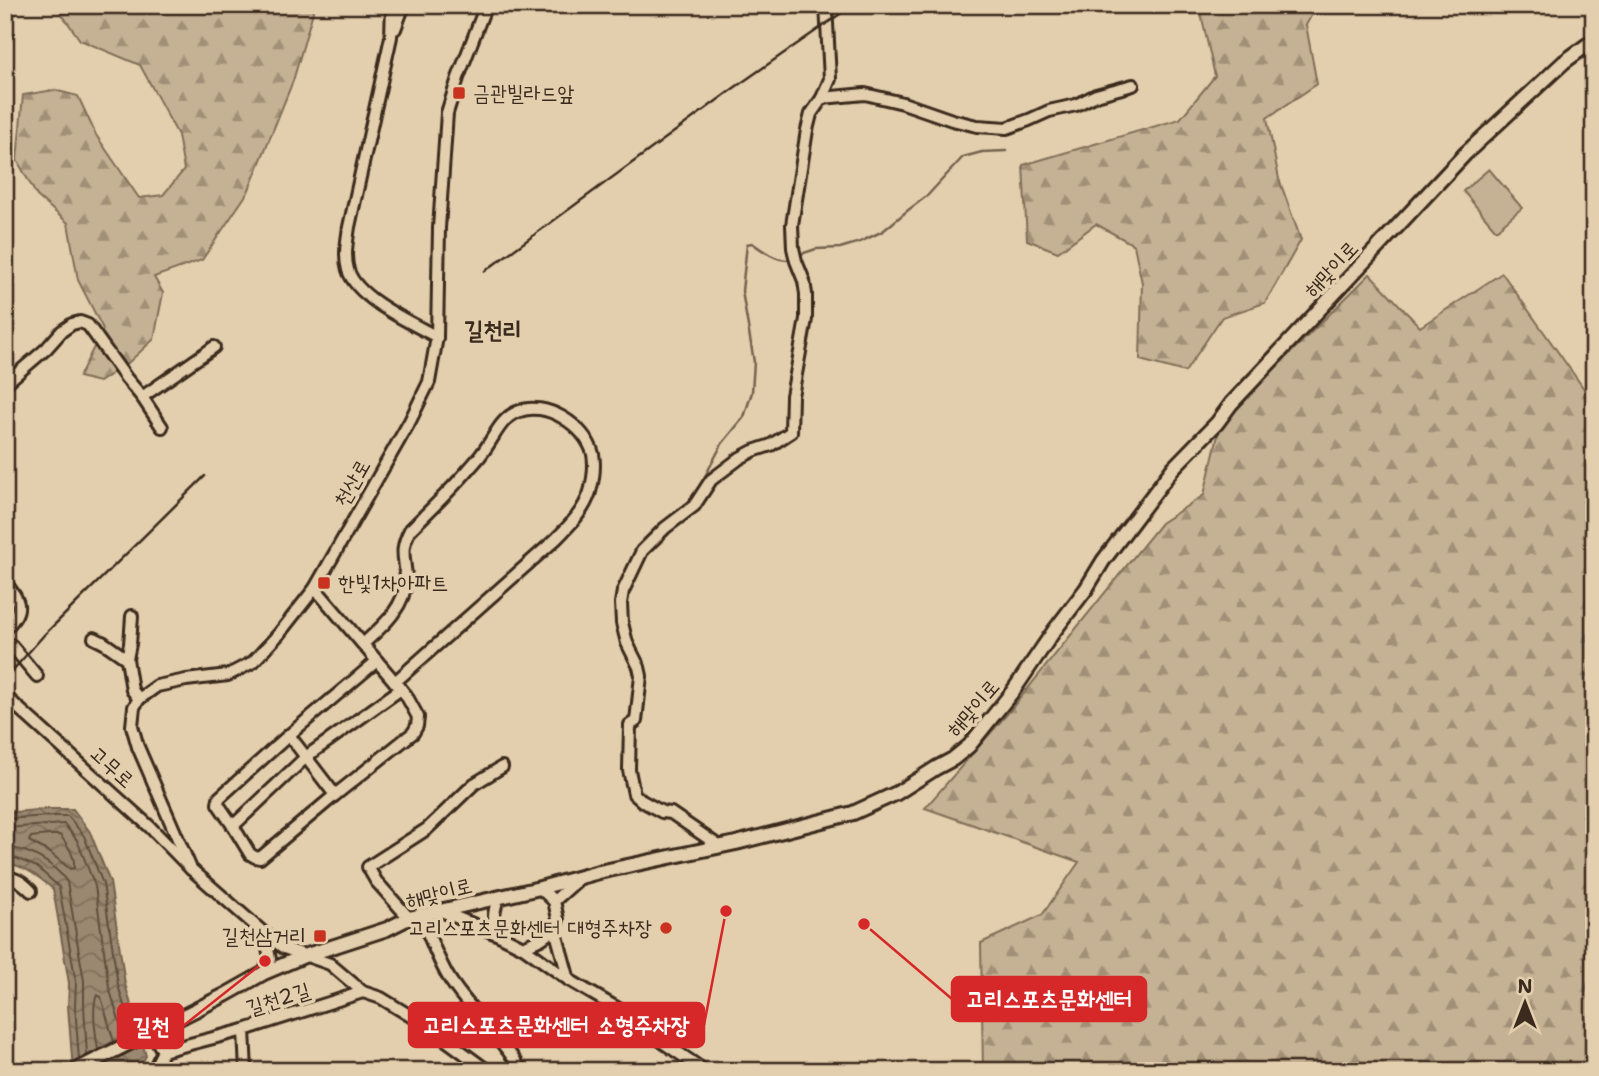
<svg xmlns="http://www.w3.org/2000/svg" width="1599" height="1076" viewBox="0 0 1599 1076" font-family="'Shantell Sans','Poor Story',sans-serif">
  <defs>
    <pattern id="forest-firs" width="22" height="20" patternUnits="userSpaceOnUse" patternTransform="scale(1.75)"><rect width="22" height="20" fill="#c5b193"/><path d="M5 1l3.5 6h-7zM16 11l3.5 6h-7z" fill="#a19077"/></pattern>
    <pattern id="water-waves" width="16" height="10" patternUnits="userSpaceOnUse" patternTransform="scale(1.75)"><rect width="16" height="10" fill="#9a886f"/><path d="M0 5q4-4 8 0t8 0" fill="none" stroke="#7f6f5b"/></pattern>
  </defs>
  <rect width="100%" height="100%" fill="#e3cfad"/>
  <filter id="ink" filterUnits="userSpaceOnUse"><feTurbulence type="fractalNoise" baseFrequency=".0143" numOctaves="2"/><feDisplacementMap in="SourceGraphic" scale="14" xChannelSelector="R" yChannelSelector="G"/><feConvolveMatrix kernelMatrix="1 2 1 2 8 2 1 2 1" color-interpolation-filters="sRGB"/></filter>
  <g filter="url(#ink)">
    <g fill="url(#forest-firs)" stroke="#806e58" stroke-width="2">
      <path d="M 61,5 L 315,5 L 293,81 L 248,192 L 202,260 L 154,277 L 163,293 L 154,339 L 128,363 L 99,382 L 79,377 L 103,329 L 78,280 L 68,223 L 37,196 L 17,160 L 23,95 L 54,90 L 78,96 L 96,135 L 139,198 L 163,195 L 184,170 L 178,135 L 140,65 L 80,40 L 59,10 Z"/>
      <path d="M 1199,5 L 1317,5 L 1306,25 L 1317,84 L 1267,118 L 1279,179 L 1301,240 L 1265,303 L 1222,317 L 1185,372 L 1140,360 L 1142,283 L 1134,245 L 1096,224 L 1058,252 L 1027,240 L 1023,165 L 1180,119 L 1215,76 Z"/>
      <path d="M 1502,273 L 1594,403 L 1594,1071 L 983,1071 L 981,943 L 1042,915 L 1079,862 L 925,808 L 1008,713 L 1161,523 L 1204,495 L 1221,422 L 1370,274 L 1420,327 Z"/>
    </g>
    <path fill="#c5b193" stroke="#806e58" stroke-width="2" d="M 1489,169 L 1522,208 L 1496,230 L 1463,191 Z"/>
    <path fill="url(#water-waves)" stroke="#74624f" stroke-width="2" d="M 47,809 L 73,809 L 90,832 L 110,882 L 125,984 L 146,1056 L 138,1071 L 73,1071 L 68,1006 L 69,983 L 53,889 C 39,877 24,865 5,863 L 5,813 Z"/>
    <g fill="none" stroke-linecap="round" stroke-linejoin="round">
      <g stroke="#61503e" stroke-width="2">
        <path d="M 5,819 L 48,816 L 68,816 L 84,836 L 103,884 L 118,985 L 132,1033"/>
        <path d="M 5,828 L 64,824 L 77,840 L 95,886 L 109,987 L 124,1037"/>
        <path d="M 49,835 L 60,835 C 67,844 76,857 74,868 L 70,869 L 49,852 L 29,841 L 31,837 Z"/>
        <path d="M 5,848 C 27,847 55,864 67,882 L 84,981 L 84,1006 L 87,1055"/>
        <path d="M 5,856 L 13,857 L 37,867 L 59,887 L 76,982 L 75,1006 L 79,1060"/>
        <path d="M 98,1050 C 96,1035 91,1008 97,995 L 101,997 L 114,1042"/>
      </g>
      <g stroke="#74624f" stroke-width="2.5">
        <path d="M 801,254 L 816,249 L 840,248 L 860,242 L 883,231 L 907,211 L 928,195 L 963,157 L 982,152 L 1006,151"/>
        <path d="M 694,497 L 722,444 L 744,417 L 752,392 L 754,362 L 742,291 L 747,244 L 752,243 C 762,250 775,260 787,260"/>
      </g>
      <defs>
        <g id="minor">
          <path d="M 392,5 L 391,37 L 349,227 C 347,241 344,256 348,270 C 357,299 412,323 437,337"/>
          <path d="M 395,29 L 404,5"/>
          <path d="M 822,98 L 865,94 L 903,103 L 952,120 L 977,126 L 1007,128 L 1029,120 L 1049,111 L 1076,105 L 1096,95 L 1133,85"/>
          <path d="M 5,384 L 46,349 L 62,331 L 72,324 L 80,322 L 88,325 L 126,378 L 142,397 L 162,427"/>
          <path d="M 142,397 L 214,347"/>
          <path d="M 5,582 C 21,603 24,609 5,629"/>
          <path d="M 132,616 L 130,644 L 127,659 L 132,690 L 139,699"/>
          <path d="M 94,638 L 104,643 L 127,659"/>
          <path d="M 5,642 L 12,646 L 37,676"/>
          <path d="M 363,644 C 382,627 406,607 406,578 C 405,557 399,551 410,530 C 430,510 451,490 469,469 C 474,463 479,458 483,452 C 494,438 500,419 517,412 C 545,399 586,426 593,454 C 595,465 593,481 590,492 C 584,511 570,525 556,539 L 395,682"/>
          <path d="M 377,661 L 289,735 L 219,798 L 218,804 L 233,826 L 307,756 L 401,689"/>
          <path d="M 5,696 L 149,826 L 191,869 L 265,934 L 284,948 L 330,964 L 363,992 L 381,998 L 427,1026 L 488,1071"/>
          <path d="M 289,735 L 335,795"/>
          <path d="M 233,826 L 250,854 L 255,857 L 260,858 L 335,795 L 413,733 L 417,726 L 418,717 L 406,695 L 315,588"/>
          <path d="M 719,846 L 671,813 L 662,812 L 642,801 L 634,794 L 629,770 L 630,725 L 636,721 L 641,676 L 639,667 L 627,643 L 622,623 L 621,603 L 623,591 L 642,551 L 665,528 L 694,506 L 711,480 L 740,458 L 753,451 L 771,445 L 791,432 L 792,396 L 806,319 L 806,294 L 804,281 L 796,261 L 793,248 L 792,225 L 807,130 L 811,114 L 822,98 L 830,79 L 826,5"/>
          <path d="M 191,869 L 138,747 L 132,726 L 134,707 L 139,699 L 157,686 L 186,680 L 228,675 L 253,662 L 278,635 L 315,588 L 410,421 L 429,382 L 437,337 L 439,228 L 447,113 L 458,78 L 486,5"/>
          <path d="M 5,877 C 17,878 23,883 31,891"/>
          <path d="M 540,888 L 554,901 L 558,919 L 555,929 L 569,980"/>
          <path d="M 498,898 C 493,914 492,919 499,935"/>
          <path d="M 554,901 L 581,877"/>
          <path d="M 441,911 L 499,935 L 523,947 L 569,980 L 622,1011 L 664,1043 L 705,1071"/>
          <path d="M 420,914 C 429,934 440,967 453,984 C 474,1015 503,1039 522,1071"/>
          <path d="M 409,918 L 376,881 L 368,867 L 427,829 L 474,784 L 502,767"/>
          <path d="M 523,947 L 541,939 L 555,929"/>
          <path d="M 264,973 L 270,959 L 265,934"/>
          <path d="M 244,1030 L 246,1071"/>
          <path d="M 152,1033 L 163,1051 L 153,1071"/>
          <path d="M 163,1051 L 244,1030 L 363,992"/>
        </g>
        <path id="major" d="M 74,1071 L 225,995 L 264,973 L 304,956 L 387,929 L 409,918 L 540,888 L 599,872 L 736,843 L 853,813 L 897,793 L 936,768 L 953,759 L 969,746 L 1013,691 L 1054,631 L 1086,589 L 1103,561 L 1174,467 L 1217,423 L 1231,404 L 1466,153 L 1564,62 L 1594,40"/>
      </defs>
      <use href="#minor" stroke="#3b2a1e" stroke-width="16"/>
      <use href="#major" stroke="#3b2a1e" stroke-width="18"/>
      <use href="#minor" stroke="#e3cfad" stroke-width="10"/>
      <use href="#major" stroke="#e3cfad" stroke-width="12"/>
      <g stroke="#3b2a1e" stroke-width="2.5">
        <path d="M 485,271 L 734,88 L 853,5"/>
        <path d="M 5,679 L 44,635 L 205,476"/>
      </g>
    </g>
  </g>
  <g fill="#c8321e" stroke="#e3cfad" stroke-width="2.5">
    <rect x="452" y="86" width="14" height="14" rx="3.5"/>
    <rect x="317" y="576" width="14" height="14" rx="3.5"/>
    <circle cx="666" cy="928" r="7"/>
    <rect x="313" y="929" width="14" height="14" rx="3.5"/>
  </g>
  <g text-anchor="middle" stroke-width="7" stroke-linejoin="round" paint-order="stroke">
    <g font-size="21" fill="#3b2a1e" stroke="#e3cfad" text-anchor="start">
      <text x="473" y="100">금관빌라드앞</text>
      <text x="338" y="590">한빛1차아파트</text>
      <text x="652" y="935" text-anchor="end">고리스포츠문화센터 대형주차장</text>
      <text x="306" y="943" text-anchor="end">길천삼거리</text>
    </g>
    <g font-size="21" fill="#3b2a1e" stroke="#e3cfad">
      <text transform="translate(1331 269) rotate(-47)" y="7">해맞이로</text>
      <text transform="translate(352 483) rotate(-60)" y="7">천산로</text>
      <text transform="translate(973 708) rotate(-49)" y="7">해맞이로</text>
      <text transform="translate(112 767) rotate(42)" y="7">고무로</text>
      <text transform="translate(439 893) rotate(-14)" y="7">해맞이로</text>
      <text transform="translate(278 999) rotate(-17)" y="7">길천2길</text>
    </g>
    <g font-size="24" font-weight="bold" fill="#3b2a1e" stroke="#e3cfad">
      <text x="493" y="338">길천리</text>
    </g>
  </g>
  <path fill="none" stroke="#d62828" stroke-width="2.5" d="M864 924L952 999M726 911L704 1025M265 961L183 1026"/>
  <g fill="#d62828" stroke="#e3cfad" stroke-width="2.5">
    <circle cx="864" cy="924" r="7"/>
    <circle cx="726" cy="911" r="7"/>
    <circle cx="265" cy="961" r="7"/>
  </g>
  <g fill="#d62828" stroke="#d62828" stroke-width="2.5">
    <rect x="952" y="977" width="194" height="44" rx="7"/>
    <rect x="409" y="1003" width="295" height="44" rx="7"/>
    <rect x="118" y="1004" width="65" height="44" rx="7"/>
  </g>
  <g font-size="23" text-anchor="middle" font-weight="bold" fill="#fff">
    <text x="1049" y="1007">고리스포츠문화센터</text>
    <text x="556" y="1033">고리스포츠문화센터 소형주차장</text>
    <text x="151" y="1034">길천</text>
  </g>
  <rect width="1599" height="1076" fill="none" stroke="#e3cfad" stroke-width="28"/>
  <rect x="14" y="14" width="1571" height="1048" fill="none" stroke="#3b2a1e" stroke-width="2.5" filter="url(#ink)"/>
  <g transform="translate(1525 1003)" stroke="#e3cfad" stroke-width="5" paint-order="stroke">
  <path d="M0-5L12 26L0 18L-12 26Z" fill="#3b2a1e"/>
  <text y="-10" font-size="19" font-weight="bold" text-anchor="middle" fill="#3b2a1e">N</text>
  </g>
</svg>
